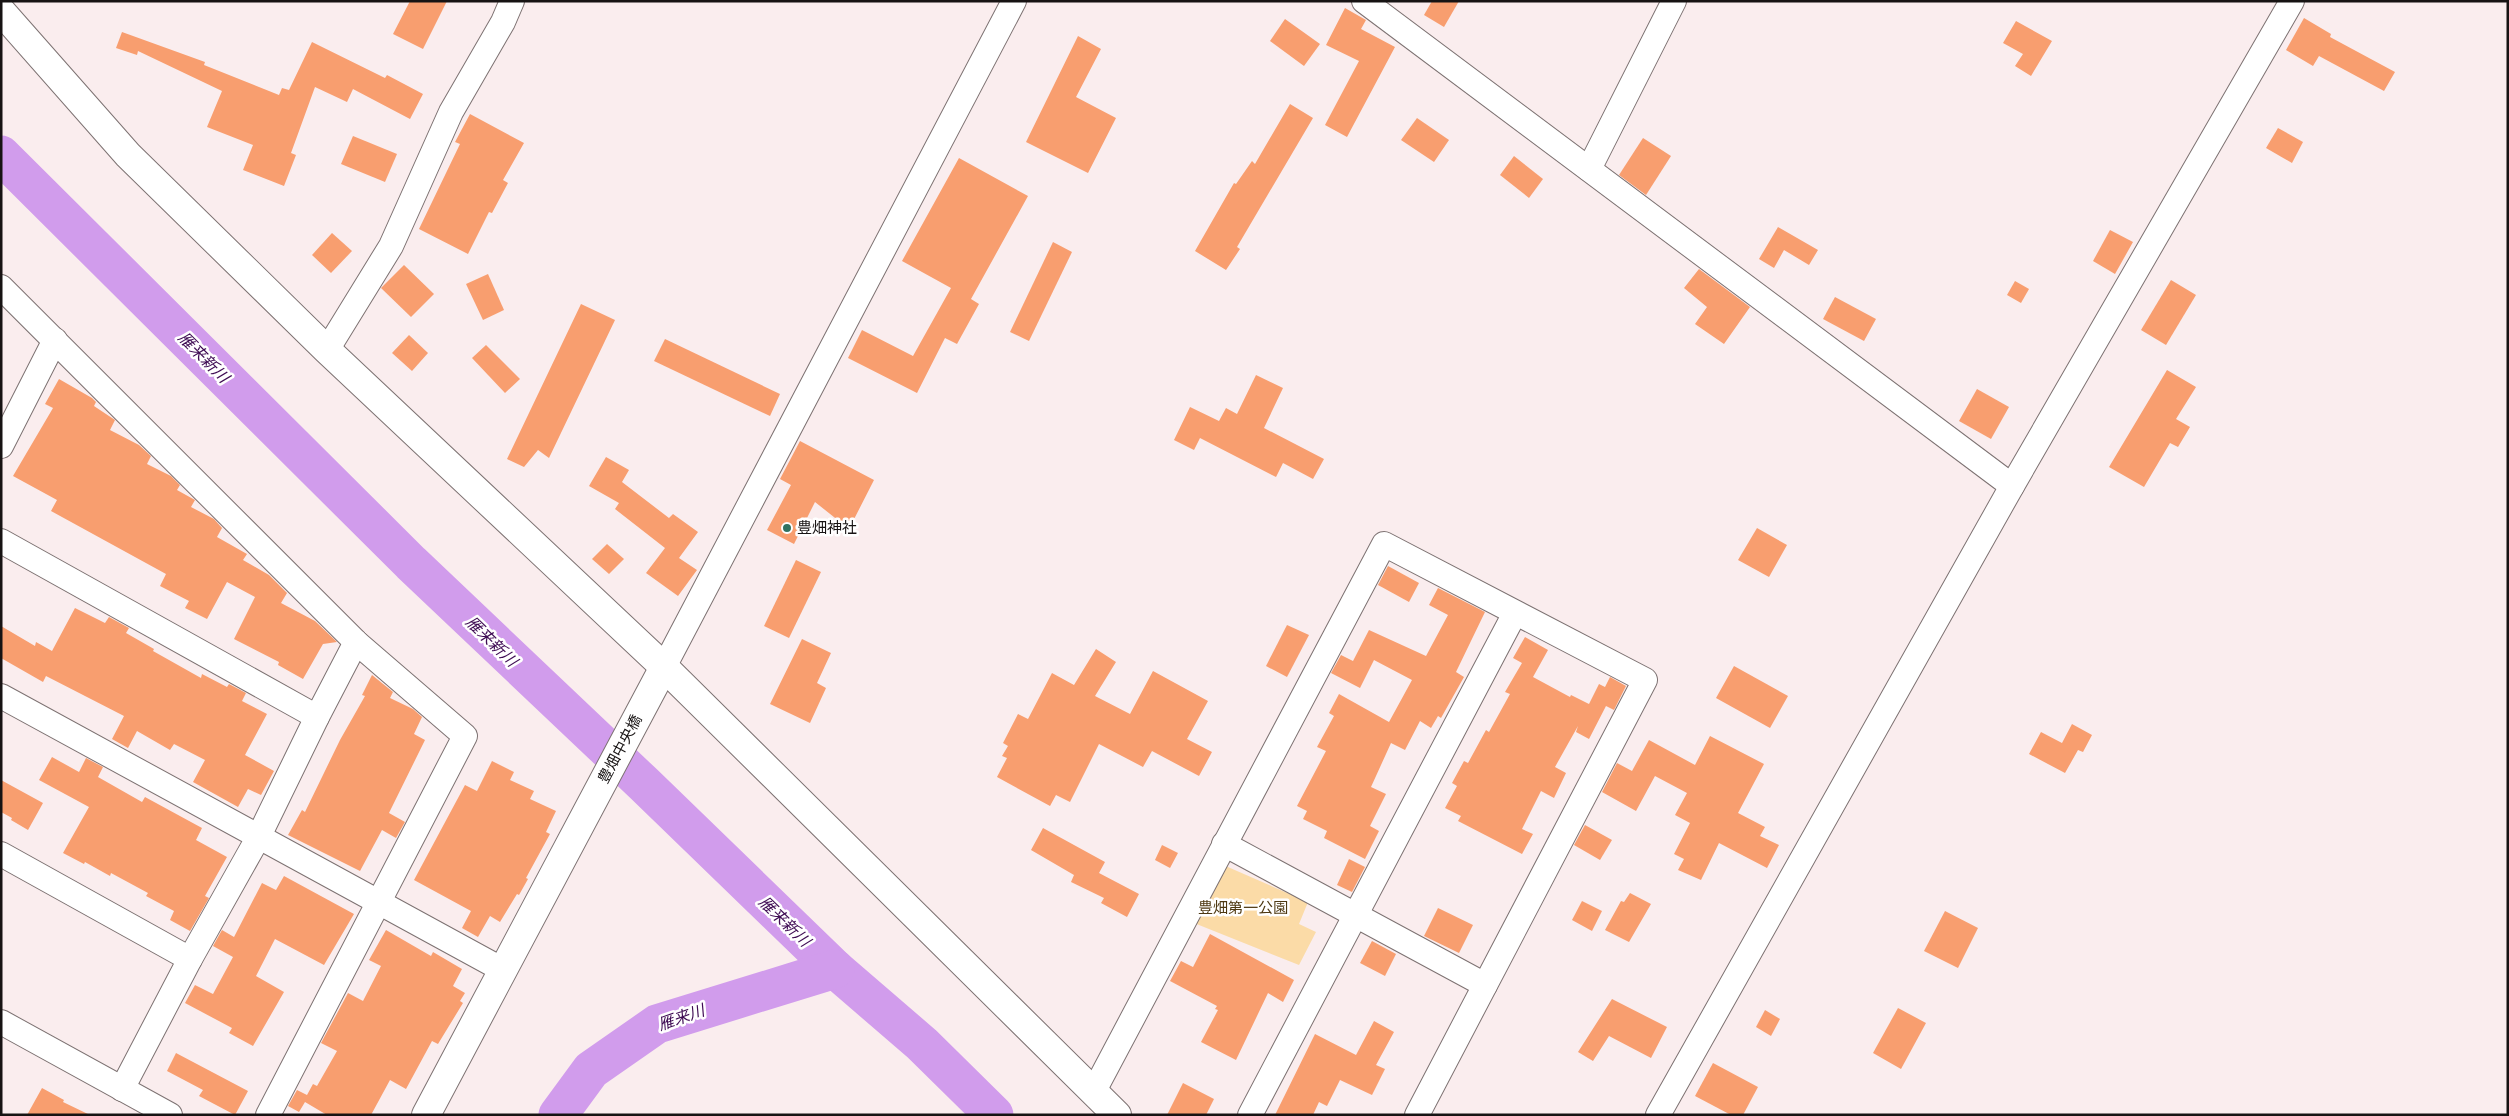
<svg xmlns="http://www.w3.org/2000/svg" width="2509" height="1116" viewBox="0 0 2509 1116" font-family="'IBM Plex Sans','Noto Sans JP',sans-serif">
  <rect width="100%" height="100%" fill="#faedee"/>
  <path fill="#fbdba7" d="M 1221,864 L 1308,902 L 1299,924 L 1316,932 L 1299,965 L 1194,923 Z"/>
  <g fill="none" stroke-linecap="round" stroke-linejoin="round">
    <g stroke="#d19cec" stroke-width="39">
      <path d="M 1,155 L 411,563 L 644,784 L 835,969 L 922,1044 L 994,1115"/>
      <path d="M 558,1115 L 591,1070 L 657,1024 L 835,969"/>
    </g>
  </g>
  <g fill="#f89e6f">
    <path d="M 410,1 L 447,1 L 423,49 L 393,34 Z"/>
    <path d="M 1432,1 L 1459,1 L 1444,27 L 1424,15 Z"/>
    <path d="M 1345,8 L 1366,20 L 1361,29 L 1395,47 L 1347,137 L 1325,125 L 1359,61 L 1326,45 Z"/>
    <path d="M 2304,18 L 2331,34 L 2330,37 L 2395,72 L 2384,91 L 2319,56 L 2313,66 L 2286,50 Z"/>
    <path d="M 1285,19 L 1320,44 L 1304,66 L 1270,41 Z"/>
    <path d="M 2016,21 L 2052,41 L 2031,76 L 2015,66 L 2023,54 L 2003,43 Z"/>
    <path d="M 122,32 L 205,62 L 204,65 L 279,95 L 282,88 L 289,90 L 312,42 L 385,78 L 387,75 L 423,94 L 410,119 L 353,89 L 347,102 L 315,87 L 291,153 L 296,155 L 284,186 L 243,170 L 253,145 L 207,127 L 222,91 L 138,51 L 137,55 L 116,48 Z"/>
    <path d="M 1078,36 L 1101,49 L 1076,97 L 1116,118 L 1088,173 L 1026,142 Z"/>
    <path d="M 1290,104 L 1313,118 L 1237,247 L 1240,249 L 1226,270 L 1195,251 L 1234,183 L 1236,184 L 1252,161 L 1255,164 Z"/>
    <path d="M 470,114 L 524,143 L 503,180 L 508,183 L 492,213 L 489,212 L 468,254 L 419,229 L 460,144 L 455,142 Z"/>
    <path d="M 1417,118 L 1449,140 L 1434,162 L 1401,140 Z"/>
    <path d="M 2278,128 L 2303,142 L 2292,163 L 2266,148 Z"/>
    <path d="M 353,136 L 397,154 L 385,182 L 341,164 Z"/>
    <path d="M 1643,138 L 1671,156 L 1646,195 L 1619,175 Z"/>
    <path d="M 1514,156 L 1543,179 L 1529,198 L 1500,175 Z"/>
    <path d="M 959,158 L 1028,196 L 971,299 L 979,304 L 957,344 L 945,338 L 917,393 L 848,358 L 862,330 L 913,356 L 951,288 L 902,261 Z"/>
    <path d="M 1778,227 L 1818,250 L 1809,265 L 1784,250 L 1774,268 L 1759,259 Z"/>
    <path d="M 2110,230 L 2133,242 L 2115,274 L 2093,261 Z"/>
    <path d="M 332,233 L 352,251 L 331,273 L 312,255 Z"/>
    <path d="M 1053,242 L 1072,252 L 1029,341 L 1010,332 Z"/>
    <path d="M 404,265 L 434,294 L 411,317 L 381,288 Z"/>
    <path d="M 1699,269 L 1750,307 L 1724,344 L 1695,324 L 1707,307 L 1684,288 Z"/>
    <path d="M 488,274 L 504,310 L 483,320 L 466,284 Z"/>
    <path d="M 2171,280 L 2196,295 L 2166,345 L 2141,330 Z"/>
    <path d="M 2015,281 L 2029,289 L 2021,303 L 2007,295 Z"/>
    <path d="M 1835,297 L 1876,319 L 1864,341 L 1823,319 Z"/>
    <path d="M 581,304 L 615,320 L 549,458 L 538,450 L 524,467 L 507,459 Z"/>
    <path d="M 409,335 L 428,353 L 412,371 L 392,353 Z"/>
    <path d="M 665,339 L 780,394 L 770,416 L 654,361 Z"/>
    <path d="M 486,345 L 520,379 L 505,393 L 472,358 Z"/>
    <path d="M 2167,370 L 2196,387 L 2176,419 L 2190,427 L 2178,447 L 2170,443 L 2144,487 L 2109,467 Z"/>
    <path d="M 1256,375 L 1283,388 L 1264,428 L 1324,459 L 1313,479 L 1283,463 L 1276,477 L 1200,438 L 1194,450 L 1174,440 L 1190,407 L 1219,421 L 1226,408 L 1237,414 Z"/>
    <path d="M 59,379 L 92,398 L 96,402 L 94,406 L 115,420 L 110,430 L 139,445 L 151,456 L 147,464 L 171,476 L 180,485 L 177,490 L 195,500 L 191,507 L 214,519 L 222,528 L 217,537 L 247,554 L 243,560 L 269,575 L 287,593 L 281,603 L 315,621 L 337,642 L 323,644 L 303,679 L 278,665 L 279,662 L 234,639 L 255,597 L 227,582 L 207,619 L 185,608 L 189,601 L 160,586 L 166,574 L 51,511 L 57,500 L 13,476 L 53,408 L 45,404 Z"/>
    <path d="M 1977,389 L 2009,407 L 1991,439 L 1959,421 Z"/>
    <path d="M 800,441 L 874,480 L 849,529 L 815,502 L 794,544 L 767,530 L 791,485 L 780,479 Z"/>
    <path d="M 606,457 L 629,470 L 622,482 L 669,518 L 673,514 L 698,532 L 679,558 L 697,570 L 678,596 L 646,573 L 665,548 L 615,509 L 619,503 L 589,486 Z"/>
    <path d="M 1757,528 L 1787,545 L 1769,577 L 1738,560 Z"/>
    <path d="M 607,544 L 624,559 L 609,574 L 592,559 Z"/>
    <path d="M 796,560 L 821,572 L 789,638 L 764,626 Z"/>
    <path d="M 1388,566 L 1419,583 L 1409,602 L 1378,585 Z"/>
    <path d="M 1438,588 L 1485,612 L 1456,672 L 1464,677 L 1441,718 L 1438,716 L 1431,728 L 1420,721 L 1405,750 L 1391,743 L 1371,787 L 1386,794 L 1370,826 L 1379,831 L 1365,859 L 1324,838 L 1327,831 L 1303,819 L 1307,811 L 1297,806 L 1326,751 L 1317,747 L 1334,716 L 1329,713 L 1339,694 L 1389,722 L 1412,680 L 1374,660 L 1360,688 L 1331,673 L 1341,655 L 1353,661 L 1369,630 L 1426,656 L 1448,615 L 1429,605 Z"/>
    <path d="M 75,608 L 105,623 L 109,617 L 129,628 L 126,633 L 154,649 L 153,651 L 201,678 L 202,674 L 227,687 L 229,684 L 246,693 L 242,701 L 267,714 L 245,755 L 274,771 L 261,795 L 248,789 L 238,807 L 193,782 L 205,760 L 174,744 L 170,750 L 137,731 L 128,748 L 112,739 L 124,716 L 46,676 L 43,682 L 1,658 L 1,626 L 35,646 L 36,642 L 52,651 Z"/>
    <path d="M 1287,625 L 1309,635 L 1287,677 L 1266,666 Z"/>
    <path d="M 1525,637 L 1548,650 L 1533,677 L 1570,697 L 1571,695 L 1589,704 L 1599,684 L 1605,687 L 1610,677 L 1626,686 L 1614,710 L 1606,706 L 1589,739 L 1576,732 L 1578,726 L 1555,767 L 1566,773 L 1554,798 L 1541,791 L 1522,829 L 1533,834 L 1522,854 L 1458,821 L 1461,816 L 1445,808 L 1457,786 L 1452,783 L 1464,761 L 1468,763 L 1486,730 L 1489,732 L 1510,694 L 1505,692 L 1522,663 L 1513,658 Z"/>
    <path d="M 802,639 L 831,653 L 817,683 L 826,688 L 810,723 L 770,704 Z"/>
    <path d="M 1096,649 L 1116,662 L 1095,696 L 1130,714 L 1153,671 L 1208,701 L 1187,739 L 1212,752 L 1199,776 L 1152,751 L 1143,767 L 1099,744 L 1070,802 L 1056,795 L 1050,806 L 997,777 L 1007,758 L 1002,756 L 1008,746 L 1003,743 L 1018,714 L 1028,719 L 1052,673 L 1074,685 Z"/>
    <path d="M 1734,666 L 1788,696 L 1770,728 L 1716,698 Z"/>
    <path d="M 372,675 L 393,692 L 390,698 L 413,709 L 422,717 L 414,734 L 425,740 L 389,813 L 405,822 L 396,838 L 382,830 L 360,871 L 288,835 L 302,810 L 305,812 L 340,740 L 365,696 L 362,695 Z"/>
    <path d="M 2072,724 L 2092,735 L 2083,752 L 2078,750 L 2065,773 L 2029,754 L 2041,732 L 2062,743 Z"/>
    <path d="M 1710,736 L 1764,764 L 1738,813 L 1765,827 L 1760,836 L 1779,845 L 1767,868 L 1719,843 L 1701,880 L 1678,870 L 1684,859 L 1674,854 L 1690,823 L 1675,815 L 1687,793 L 1655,776 L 1636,811 L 1602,792 L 1617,763 L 1632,771 L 1649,740 L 1695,765 Z"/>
    <path d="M 52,757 L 79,772 L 86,758 L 103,767 L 98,777 L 142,802 L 145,797 L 202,828 L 196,840 L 227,857 L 205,896 L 209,898 L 190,931 L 170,920 L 174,911 L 146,896 L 148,893 L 111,873 L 110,876 L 85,862 L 84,864 L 63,853 L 89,807 L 39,780 Z"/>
    <path d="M 492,761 L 514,772 L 510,780 L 534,791 L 530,799 L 556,811 L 546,832 L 550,834 L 526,878 L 528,879 L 519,895 L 517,894 L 500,922 L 490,916 L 478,937 L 462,928 L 471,911 L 414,880 L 465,785 L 477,791 Z"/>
    <path d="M 1,780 L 43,803 L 28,830 L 11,820 L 12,818 L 1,812 Z"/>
    <path d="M 1585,825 L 1612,840 L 1600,860 L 1574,845 Z"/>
    <path d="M 1043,828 L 1105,862 L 1099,873 L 1139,894 L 1127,917 L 1101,903 L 1104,898 L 1071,882 L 1074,875 L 1031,850 Z"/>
    <path d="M 1162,845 L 1178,853 L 1170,868 L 1155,860 Z"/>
    <path d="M 1349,859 L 1365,867 L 1352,892 L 1337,885 Z"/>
    <path d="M 284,876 L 354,914 L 324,965 L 275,939 L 256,976 L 284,992 L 253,1046 L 229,1033 L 232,1028 L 185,1003 L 195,985 L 213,994 L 233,957 L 213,946 L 222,930 L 234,937 L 262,883 L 276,890 Z"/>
    <path d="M 1630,893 L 1651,904 L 1629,942 L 1605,930 L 1621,901 L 1624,902 Z"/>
    <path d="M 1582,901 L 1602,911 L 1592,931 L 1572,920 Z"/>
    <path d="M 1438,908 L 1473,925 L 1459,953 L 1424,936 Z"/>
    <path d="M 1945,911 L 1978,928 L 1958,968 L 1924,951 Z"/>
    <path d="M 386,930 L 431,956 L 433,952 L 462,969 L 453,986 L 465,993 L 460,1001 L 463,1003 L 438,1044 L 432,1041 L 406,1089 L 390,1080 L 371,1115 L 327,1115 L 305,1102 L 299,1112 L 288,1106 L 297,1090 L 307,1095 L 313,1084 L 317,1086 L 337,1051 L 321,1043 L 348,993 L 363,1001 L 381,966 L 369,960 Z"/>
    <path d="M 1210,934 L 1294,980 L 1283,1002 L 1268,993 L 1236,1060 L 1201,1042 L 1218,1010 L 1215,1009 L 1217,1006 L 1170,981 L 1181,961 L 1193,967 Z"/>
    <path d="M 1372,941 L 1396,954 L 1385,976 L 1360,963 Z"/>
    <path d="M 1612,999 L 1667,1027 L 1651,1058 L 1609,1036 L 1593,1061 L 1578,1052 Z"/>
    <path d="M 1898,1008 L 1926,1023 L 1901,1069 L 1873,1053 Z"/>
    <path d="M 1765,1010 L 1780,1019 L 1771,1036 L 1756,1027 Z"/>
    <path d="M 1374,1021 L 1394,1032 L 1376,1065 L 1385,1069 L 1372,1095 L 1340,1080 L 1327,1106 L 1319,1102 L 1313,1115 L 1275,1115 L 1315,1034 L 1356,1055 Z"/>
    <path d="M 176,1053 L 248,1091 L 235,1115 L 199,1096 L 203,1090 L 167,1071 Z"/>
    <path d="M 1713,1063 L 1758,1087 L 1743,1115 L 1731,1115 L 1695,1096 Z"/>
    <path d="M 1183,1083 L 1214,1099 L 1206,1115 L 1167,1115 Z"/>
    <path d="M 42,1088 L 64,1100 L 63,1102 L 90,1115 L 27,1115 Z"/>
  </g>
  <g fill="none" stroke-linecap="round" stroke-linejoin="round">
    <defs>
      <g id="minor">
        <path d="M 1364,1 L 2012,486"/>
        <path d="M 1589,169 L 1674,1"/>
        <path d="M 1,287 L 356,642 L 465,736 L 268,1115"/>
        <path d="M 327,350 L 391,246 L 451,112 L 503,22 L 512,1"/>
        <path d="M 1,446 L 55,340"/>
        <path d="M 1,541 L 317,717"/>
        <path d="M 664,667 L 1014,1"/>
        <path d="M 1,696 L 503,970"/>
        <path d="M 1224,844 L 1485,985"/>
        <path d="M 1,854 L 190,959"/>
        <path d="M 1,1022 L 170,1115"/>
        <path d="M 122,1089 L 190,959 L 258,838 L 317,717 L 356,642"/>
        <path d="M 1094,1091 L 1384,544 L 1645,680 L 1417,1115"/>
        <path d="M 1250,1115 L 1515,613"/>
        <path d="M 1658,1115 L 2012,486 L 2292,1"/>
      </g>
      <g id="tertiary">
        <path d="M 1,11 L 128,155 L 327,350 L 664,667 L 1117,1115"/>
        <path d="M 426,1115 L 664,667"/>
      </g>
    </defs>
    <use href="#minor" stroke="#7d7272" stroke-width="26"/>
    <use href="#tertiary" stroke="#7d7272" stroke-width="30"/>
    <use href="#minor" stroke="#fff" stroke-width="24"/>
    <use href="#tertiary" stroke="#fff" stroke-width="28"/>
  </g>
  <circle fill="#317261" stroke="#fff" stroke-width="2" cx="787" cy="528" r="5"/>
  <g text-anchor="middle" stroke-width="5" stroke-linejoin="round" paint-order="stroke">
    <g font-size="15" fill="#171313" stroke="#fff" text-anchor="start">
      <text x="797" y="533">豊畑神社</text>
    </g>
    <g font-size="15" fill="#171313" stroke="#fff">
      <text transform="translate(620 749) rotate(-62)" y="5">豊畑中央橋</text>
    </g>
    <g font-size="15" fill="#4e3912" stroke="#fff">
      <text x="1243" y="913">豊畑第一公園</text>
    </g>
    <g font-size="16" font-style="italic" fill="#3e0b53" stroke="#fff">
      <text transform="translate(204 357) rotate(45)" y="6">雁来新川</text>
      <text transform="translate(492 641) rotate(44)" y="6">雁来新川</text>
      <text transform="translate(785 921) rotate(44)" y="6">雁来新川</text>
      <text transform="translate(681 1017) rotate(-19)" y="6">雁来川</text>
    </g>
  </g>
  <rect width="2509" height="1116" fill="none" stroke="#171313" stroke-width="5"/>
</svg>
